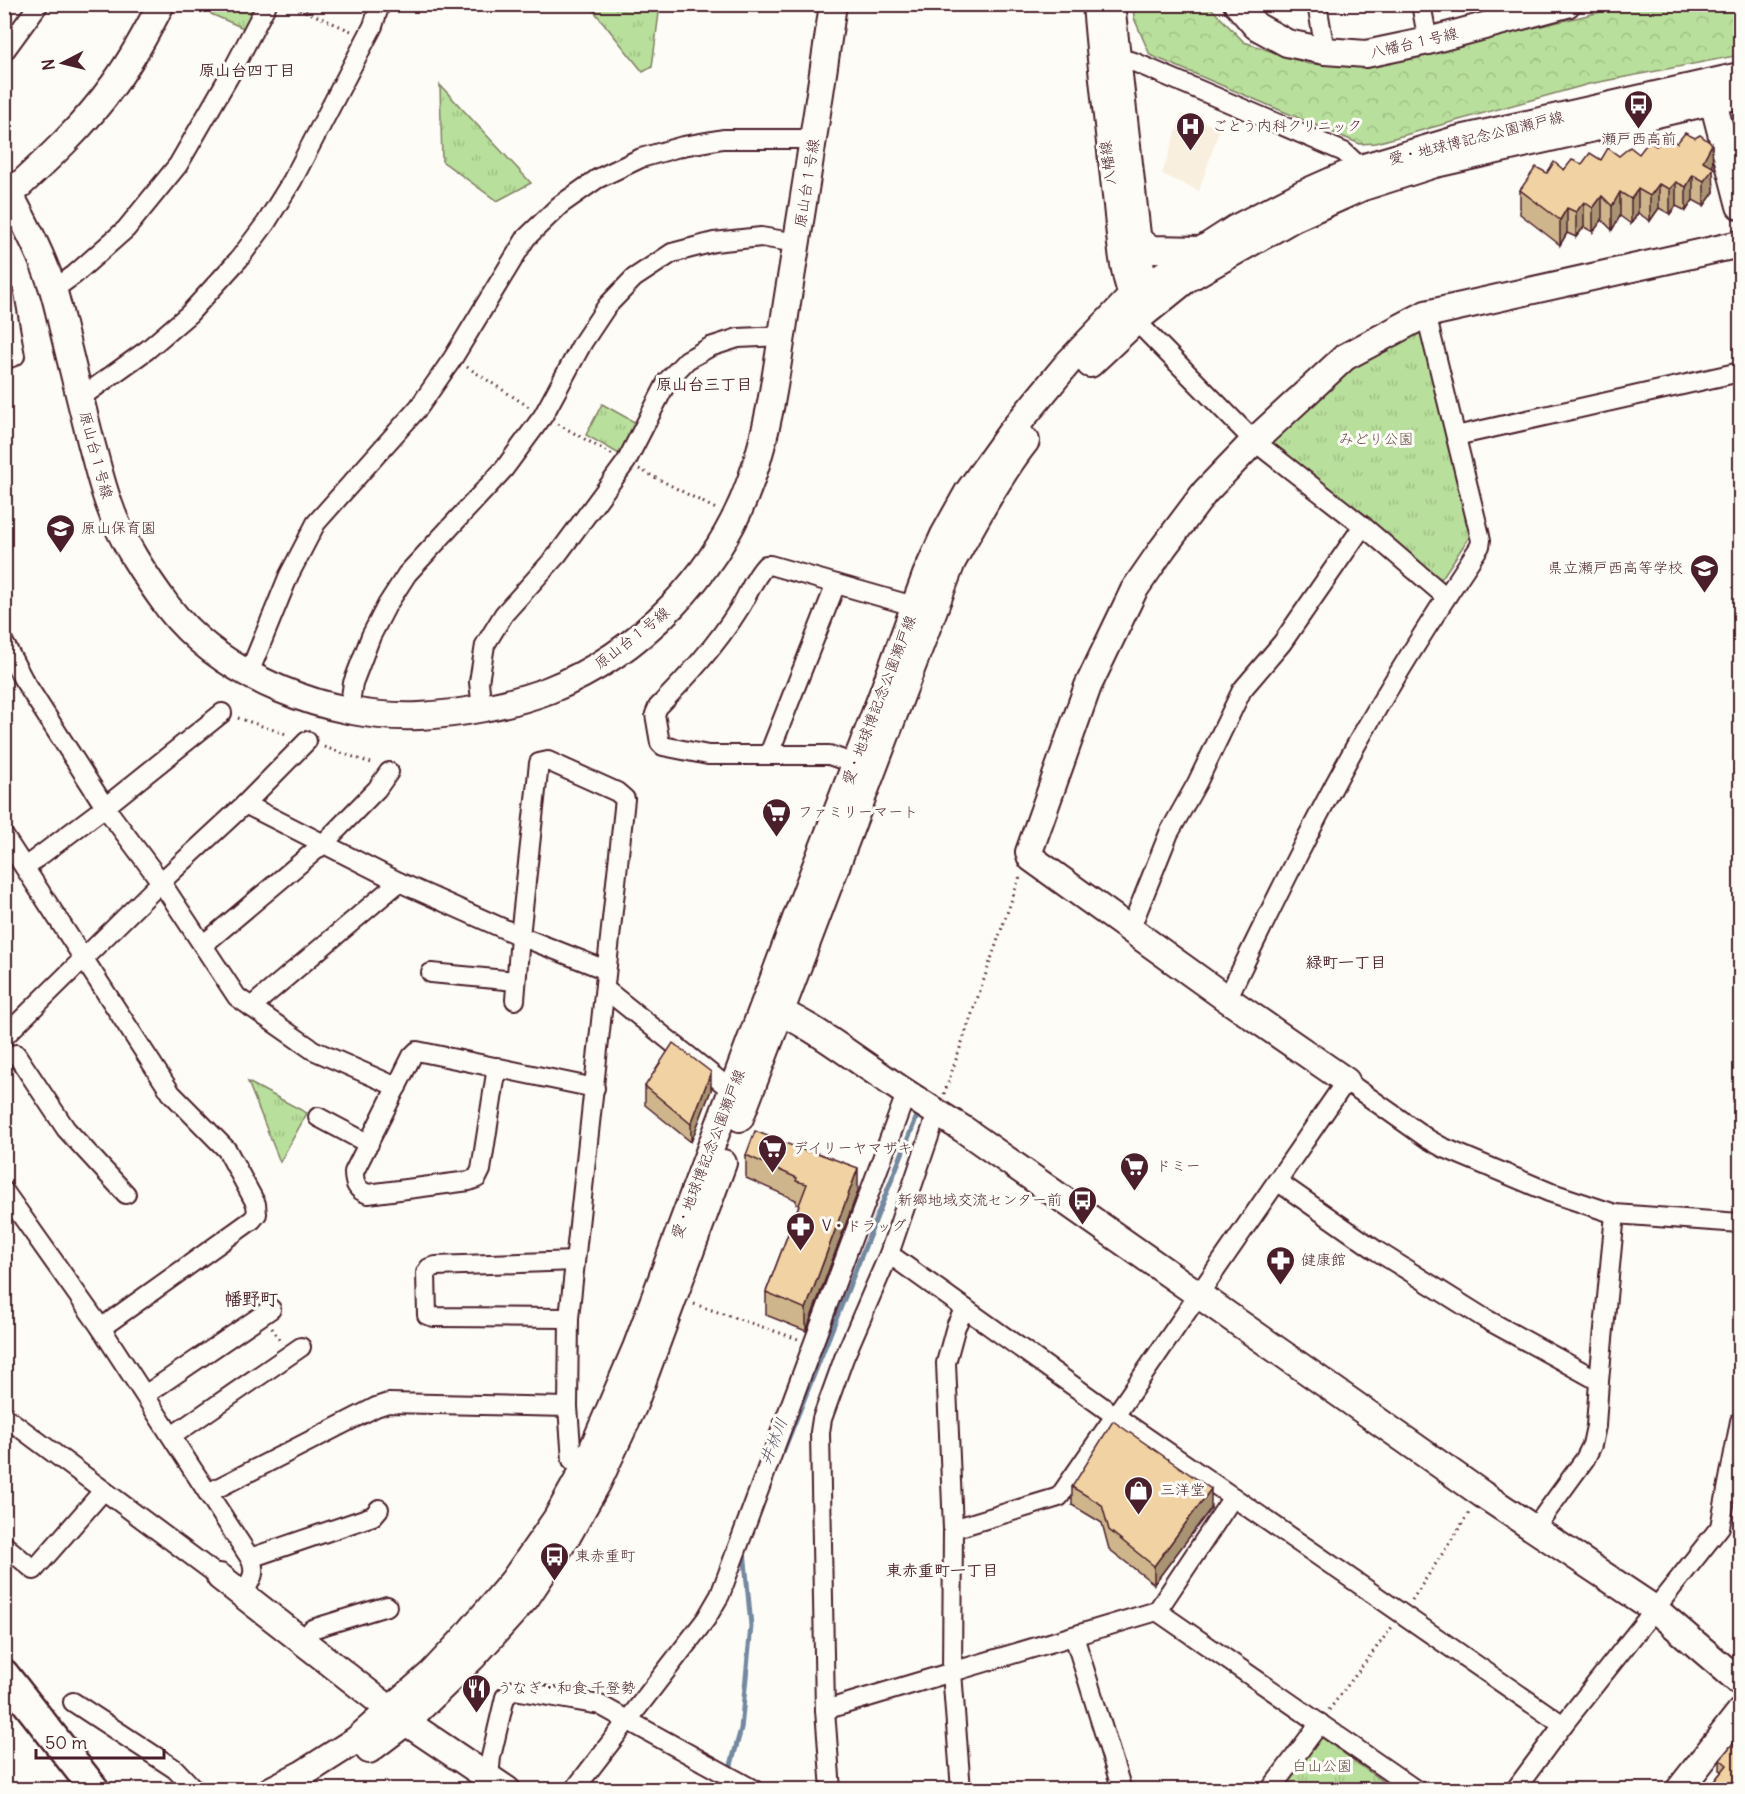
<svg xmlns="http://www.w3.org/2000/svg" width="1745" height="1794" viewBox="0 0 1745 1794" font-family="Delius,'Klee One',sans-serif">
  <defs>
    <pattern id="forest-crowns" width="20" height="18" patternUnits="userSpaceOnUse" patternTransform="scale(1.5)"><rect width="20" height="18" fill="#b8df9b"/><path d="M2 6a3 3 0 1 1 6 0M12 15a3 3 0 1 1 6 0" fill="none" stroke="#a0bf86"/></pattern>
    <pattern id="park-tufts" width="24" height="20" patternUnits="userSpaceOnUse" patternTransform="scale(1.5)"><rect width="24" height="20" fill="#b8df9b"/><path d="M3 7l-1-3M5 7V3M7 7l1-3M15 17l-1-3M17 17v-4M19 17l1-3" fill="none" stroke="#a0bf86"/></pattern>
  </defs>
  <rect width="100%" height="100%" fill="#fdfcf7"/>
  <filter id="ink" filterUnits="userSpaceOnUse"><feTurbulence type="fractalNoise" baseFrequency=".0167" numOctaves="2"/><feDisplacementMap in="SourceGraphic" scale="12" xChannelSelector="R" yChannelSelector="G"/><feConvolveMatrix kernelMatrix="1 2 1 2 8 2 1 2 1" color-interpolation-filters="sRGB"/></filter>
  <g filter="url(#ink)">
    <path fill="#f9efde" d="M 1182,114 L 1220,128 L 1199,191 L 1162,174 Z"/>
    <path fill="url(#forest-crowns)" stroke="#817f63" stroke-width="1.5" d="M 1133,5 L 1208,5 L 1244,42 L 1309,64 L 1372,66 L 1630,5 L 1740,5 L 1740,55 L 1589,84 L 1376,143 L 1360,144 L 1150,55 L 1134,18 Z"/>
    <g fill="url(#park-tufts)" stroke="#817f63" stroke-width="1.5">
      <path d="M 215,5 L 259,5 L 248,30 L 211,14 Z"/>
      <path d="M 589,5 L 660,5 L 652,67 L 643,72 Z"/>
      <path d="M 440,85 L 531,183 L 497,201 L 442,161 Z"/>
      <path d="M 1413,333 L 1421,334 L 1470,536 L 1442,578 L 1437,578 L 1273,445 L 1272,440 L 1351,367 Z"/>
      <path d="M 602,404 L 638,424 L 621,455 L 586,435 Z"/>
      <path d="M 248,1082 L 307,1113 L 280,1162 Z"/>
      <path d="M 1317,1734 L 1393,1789 L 1278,1790 Z"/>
    </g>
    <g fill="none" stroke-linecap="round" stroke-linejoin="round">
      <g stroke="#7289a0" stroke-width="5">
        <path d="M 783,1452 L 917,1116"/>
        <path d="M 724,1790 L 741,1729 L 751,1626 L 744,1550"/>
      </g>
      <defs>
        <g id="street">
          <path d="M 1092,4 C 1097,69 1105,132 1112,196 C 1116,229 1117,279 1134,308"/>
          <path d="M 1317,4 L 1325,51"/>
          <path d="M 1421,4 L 1428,41"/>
          <path d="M 4,52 L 39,4"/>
          <path d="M 1117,58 L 1134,62 L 1344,152 L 1361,168"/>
          <path d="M 53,290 L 74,275 L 126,229 L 178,165 L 231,73 L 267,4"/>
          <path d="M 4,294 L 15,356 L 4,360"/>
          <path d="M 1136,321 L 1254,441 L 1363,526 L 1446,597"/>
          <path d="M 80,398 L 147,350 L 189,314 L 239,259 L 266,223 L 292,181 L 373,26 L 380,4"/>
          <path d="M 1456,436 L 1740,372"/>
          <path d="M 4,643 L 23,679 L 105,807 L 161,882 L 237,997 L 313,1050 L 397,1087"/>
          <path d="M 249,673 L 289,575 L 316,523 L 419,407 L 453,358 L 526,238 L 560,205 L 597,179 L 641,158 L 683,146 L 723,139 L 814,139"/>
          <path d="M 482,709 L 479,682 L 485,645 L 504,614 L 558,554 L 626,462 L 668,380 L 687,360 L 710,347 L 738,338 L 781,336"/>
          <path d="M 349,711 L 353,683 L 371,636 L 387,605 L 407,574 L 504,469 L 543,416 L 583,342 L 607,306 L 634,278 L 672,253 L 714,242 L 761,237 L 797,243"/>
          <path d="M 769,754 L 836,584"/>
          <path d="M 855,764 L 829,755 L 708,755 L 663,746 L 660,743 L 655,714 L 658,707 C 687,677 716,646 739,609 C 748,595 754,577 766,565 L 770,565 L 924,609"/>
          <path d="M 245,804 L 307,741"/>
          <path d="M 4,836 L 171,1093 L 227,1150 L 256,1204 L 257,1214 L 252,1220 L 101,1328"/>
          <path d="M 25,867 L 105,807 L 222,713"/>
          <path d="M 1130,930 L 1169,833 L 1197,783 L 1242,690 L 1282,643 L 1363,526"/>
          <path d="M 203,945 L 323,844 L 377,789 L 389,772"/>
          <path d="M 431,973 L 516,981"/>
          <path d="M 605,989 L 740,1097"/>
          <path d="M 1227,999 C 1268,915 1309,830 1355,747 C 1393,679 1436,612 1480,546 L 1481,540 L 1426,314"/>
          <path d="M 515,1000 L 520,936 L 539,763 L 548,761 L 617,792 L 625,799 L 569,1318 L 568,1407 L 572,1460 L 592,1477"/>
          <path d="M 251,1007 L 399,882"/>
          <path d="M 5,1036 L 161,882 L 245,804 L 399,882 L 520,936 L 606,970"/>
          <path d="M 16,1054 L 66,1129 L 126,1194"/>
          <path d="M 497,1067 L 481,1170 L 477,1178 L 469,1181 L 368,1194 C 357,1190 354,1184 354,1172 L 412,1056 L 417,1051 L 595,1088"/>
          <path d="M 937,1113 L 889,1254 L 1114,1415 L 1233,1497 L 1157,1611 L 1416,1790"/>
          <path d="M 318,1117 L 369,1144"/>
          <path d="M 1277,1181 L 1377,1251 L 1484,1318 L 1599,1381"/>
          <path d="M 4,1191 L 101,1328 L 250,1558 C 258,1574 250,1581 242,1595"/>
          <path d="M 569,1318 L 434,1317 L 427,1315 L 426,1273 L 429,1268 L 436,1266 L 575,1261"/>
          <path d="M 145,1395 L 271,1309"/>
          <path d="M 4,1416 L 220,1577"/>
          <path d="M 172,1436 L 301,1347"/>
          <path d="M 208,1493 L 376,1407 L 388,1403 L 568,1407"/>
          <path d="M 1233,1497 L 1563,1725"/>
          <path d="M 953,1529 L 946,1363 L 956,1326 L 965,1308"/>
          <path d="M 1534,1529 L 1585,1459 L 1592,1445 L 1596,1426 L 1599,1381 L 1615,1214"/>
          <path d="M 4,1545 L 34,1570 L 103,1491"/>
          <path d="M 250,1558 L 373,1516 L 379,1509"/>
          <path d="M 1074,1636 L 1122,1790"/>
          <path d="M 304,1643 L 312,1629 L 387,1606"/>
          <path d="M 73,1702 L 175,1769 L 195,1790"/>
          <path d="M 825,1710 L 820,1432 L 822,1419 L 844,1358 L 889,1254"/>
          <path d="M 489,1778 L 491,1757 L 505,1697 L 514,1690 L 600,1705 L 754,1790"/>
          <path d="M 574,1790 L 706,1619 L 720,1595 L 906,1094"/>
          <path d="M 831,1790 L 825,1710 L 952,1672 L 953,1529 L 1059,1497 L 1346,1081 L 1428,1139 L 1442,1147 L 1549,1192 L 1615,1214 L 1740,1223"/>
          <path d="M 961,1790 L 952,1672 L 1157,1611"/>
          <path d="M 1270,1790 L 1320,1723"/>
          <path d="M 1515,1790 L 1563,1725 L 1720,1527 L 1740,1421"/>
        </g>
        <g id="secondary">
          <path d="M 1111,4 L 1143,288 L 1148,302"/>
          <path d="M 1237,4 L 1256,26 L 1287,43 L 1325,51 L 1366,54 L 1428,41 L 1567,4"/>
          <path d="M 1709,86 L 1740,206"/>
          <path d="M 4,183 C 22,218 41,252 53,289 C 58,305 61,321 65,337 C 74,373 82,407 91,442 C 97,464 102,486 110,507 C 122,542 146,577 168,607 C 223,678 331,720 419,716 C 460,714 510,705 549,690 C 640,654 719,572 751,480 C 773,417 779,349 790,284 C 805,191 820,98 833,4"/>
          <path d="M 10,194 C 47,160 85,125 114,84 C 132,59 147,32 161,4"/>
          <path d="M 1137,240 L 1152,249 L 1202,250"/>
          <path d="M 1090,364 L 1140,317 L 1187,279 L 1294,218 L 1363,187 L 1435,164 L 1740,95"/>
          <path d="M 766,1006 C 806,1021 841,1049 877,1073 C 905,1093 934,1111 963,1129 L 1482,1494 L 1656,1610 L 1740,1682"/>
          <path d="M 1346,1081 L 1227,999 L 1031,858 L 1029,852 L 1088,686 L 1134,590 L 1163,548 L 1205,492 L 1254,441 L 1345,357 L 1426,314 L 1740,244"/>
          <path d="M 740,1118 L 952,562 C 975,521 997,478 1026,441"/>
          <path d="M 220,1577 L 406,1722 L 507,1790"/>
          <path d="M 369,1750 L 406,1722 L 472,1658 L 526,1598 L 568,1535 L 598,1482 L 633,1407 L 723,1163"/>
          <path d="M 271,1790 L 304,1773 L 356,1740 L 432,1673 L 462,1641 L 513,1581 L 556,1519 L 584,1469 L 636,1348 L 807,889 L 881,698 L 926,575 L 944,535 L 968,492 L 1011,432 L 1068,363 L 1129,299 L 1143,288 L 1236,228 L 1300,195 L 1361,168 L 1456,140 L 1740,76"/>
          <path d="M 1679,1790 L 1740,1712"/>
        </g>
        <path id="primary" d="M 4,1674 L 95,1790"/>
      </defs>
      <use href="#street" stroke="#4a1f2b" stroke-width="22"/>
      <use href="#secondary" stroke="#4a1f2b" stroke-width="30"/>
      <use href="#primary" stroke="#4a1f2b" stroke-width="33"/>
      <g stroke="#4a1f2b" stroke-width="3" stroke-dasharray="1.5 4.5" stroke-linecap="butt">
        <path d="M 289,4 L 351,31"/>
        <path d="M 467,367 L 529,407"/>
        <path d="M 558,424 L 613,455"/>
        <path d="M 639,469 L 716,509"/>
        <path d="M 238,718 L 289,735"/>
        <path d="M 324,747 L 374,764"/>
        <path d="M 944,1094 L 1020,876"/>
        <path d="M 694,1304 L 798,1339"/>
        <path d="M 272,1328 L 280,1341"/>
        <path d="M 1412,1600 L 1471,1510"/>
        <path d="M 1329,1710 L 1392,1627"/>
      </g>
      <use href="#street" stroke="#fdfcf7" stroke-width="18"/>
      <use href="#secondary" stroke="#fdfcf7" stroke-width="26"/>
      <use href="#primary" stroke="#fdfcf7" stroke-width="28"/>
    </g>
    <g fill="#ceb58c" stroke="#4a1f2b" stroke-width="1.5">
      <path d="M 1656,146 L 1712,167 L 1714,192 L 1704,206 L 1693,200 L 1686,211 L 1676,206 L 1670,214 L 1659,208 L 1650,221 L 1638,213 L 1631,224 L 1620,216 L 1612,230 L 1602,220 L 1593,232 L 1584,227 L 1576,237 L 1567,233 L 1560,245 L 1520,214 L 1520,190 L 1547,173 L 1619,156 L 1639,154 Z"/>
      <path d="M 645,1086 L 711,1090 L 691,1142 L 645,1105 Z"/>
      <path d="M 746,1155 L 858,1191 L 806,1331 L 766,1315 L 766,1292 L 799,1205 L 796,1204 L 796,1200 L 746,1178 Z"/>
      <path d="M 1072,1487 L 1211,1508 L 1154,1584 L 1109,1549 L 1102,1523 L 1072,1505 Z"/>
      <path d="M 1740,1735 L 1740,1788 L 1739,1790 L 1707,1790 L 1722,1771 L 1720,1770 L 1720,1759 Z"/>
    </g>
    <g fill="#a89372" stroke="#4a1f2b" stroke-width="1.5">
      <path d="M 1712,144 L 1714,192 L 1704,206 L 1704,181 L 1703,161 Z"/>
      <path d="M 1693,175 L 1693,200 L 1686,211 L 1686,187 Z"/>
      <path d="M 1676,182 L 1676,206 L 1670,214 L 1670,189 Z"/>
      <path d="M 1659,184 L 1659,208 L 1650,221 L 1650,196 Z"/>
      <path d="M 1638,189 L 1638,213 L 1631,224 L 1631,199 Z"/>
      <path d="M 1620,192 L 1620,216 L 1612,230 L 1612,206 Z"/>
      <path d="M 1602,196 L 1602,220 L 1593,232 L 1593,208 Z"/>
      <path d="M 1584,202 L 1584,227 L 1576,237 L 1576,212 Z"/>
      <path d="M 1567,208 L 1567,233 L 1560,245 L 1560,220 Z"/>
      <path d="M 711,1072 L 711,1090 L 691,1142 L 691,1124 Z"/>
      <path d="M 858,1168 L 858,1191 L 806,1331 L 806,1309 Z"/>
      <path d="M 1211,1489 L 1211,1508 L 1154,1584 L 1154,1566 Z"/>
      <path d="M 1740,1778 L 1740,1788 L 1739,1790 L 1731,1790 Z"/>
    </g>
    <g fill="#f0d2a3" stroke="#4a1f2b" stroke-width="1.5">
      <path d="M 1685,133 L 1695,138 L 1700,135 L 1712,144 L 1703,161 L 1714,168 L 1704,181 L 1693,175 L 1686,187 L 1676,182 L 1670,189 L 1659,184 L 1650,196 L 1638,189 L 1631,199 L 1620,192 L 1612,206 L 1602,196 L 1593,208 L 1584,202 L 1576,212 L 1567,208 L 1560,220 L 1520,190 L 1536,167 L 1547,173 L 1554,162 L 1564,170 L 1572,160 L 1582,164 L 1590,153 L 1601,160 L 1608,148 L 1619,156 L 1630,147 L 1639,154 L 1649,141 L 1656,146 L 1666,138 L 1677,143 Z"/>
      <path d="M 673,1043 L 711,1072 L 691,1124 L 645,1086 Z"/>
      <path d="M 755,1131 L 808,1152 L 809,1150 L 858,1168 L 806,1309 L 766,1292 L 807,1184 L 796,1181 L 797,1178 L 746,1155 Z"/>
      <path d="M 1113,1421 L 1211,1489 L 1154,1566 L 1109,1530 L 1102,1505 L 1072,1487 Z"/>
      <path d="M 1740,1735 L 1740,1778 L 1731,1790 L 1707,1790 L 1727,1765 L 1720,1759 Z"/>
    </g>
  </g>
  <defs>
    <symbol id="bus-pin" viewBox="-11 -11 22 30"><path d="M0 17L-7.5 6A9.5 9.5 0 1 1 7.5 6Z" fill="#4a1f2b" stroke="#fdfcf7"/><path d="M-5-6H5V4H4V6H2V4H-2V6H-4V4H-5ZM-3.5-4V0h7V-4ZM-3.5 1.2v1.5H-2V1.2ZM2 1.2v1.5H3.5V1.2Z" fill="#fff"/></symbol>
    <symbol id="hospital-pin" viewBox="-11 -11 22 30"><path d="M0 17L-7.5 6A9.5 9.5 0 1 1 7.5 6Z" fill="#4a1f2b" stroke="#fdfcf7"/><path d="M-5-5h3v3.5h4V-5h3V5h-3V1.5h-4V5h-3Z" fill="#fff"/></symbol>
    <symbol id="school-pin" viewBox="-11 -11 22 30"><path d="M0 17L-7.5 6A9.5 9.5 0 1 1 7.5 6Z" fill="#4a1f2b" stroke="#fdfcf7"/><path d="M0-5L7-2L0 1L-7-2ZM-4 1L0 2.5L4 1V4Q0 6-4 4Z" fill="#fff"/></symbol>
    <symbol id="supermarket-pin" viewBox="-11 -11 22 30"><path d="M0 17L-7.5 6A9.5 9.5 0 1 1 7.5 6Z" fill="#4a1f2b" stroke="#fdfcf7"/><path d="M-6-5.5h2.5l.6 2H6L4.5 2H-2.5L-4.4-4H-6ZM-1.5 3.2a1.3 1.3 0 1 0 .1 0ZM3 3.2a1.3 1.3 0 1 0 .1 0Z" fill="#fff"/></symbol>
    <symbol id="pharmacy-pin" viewBox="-11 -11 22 30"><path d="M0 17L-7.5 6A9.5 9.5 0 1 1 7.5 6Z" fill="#4a1f2b" stroke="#fdfcf7"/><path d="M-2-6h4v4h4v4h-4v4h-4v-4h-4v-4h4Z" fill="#fff"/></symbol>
    <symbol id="shop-pin" viewBox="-11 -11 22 30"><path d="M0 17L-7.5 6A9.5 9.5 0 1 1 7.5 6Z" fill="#4a1f2b" stroke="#fdfcf7"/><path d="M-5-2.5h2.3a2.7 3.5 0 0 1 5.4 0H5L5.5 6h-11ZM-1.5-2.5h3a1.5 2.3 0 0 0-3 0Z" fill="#fff"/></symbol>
    <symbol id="restaurant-pin" viewBox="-11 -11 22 30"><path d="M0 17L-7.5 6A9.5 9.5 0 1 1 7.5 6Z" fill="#4a1f2b" stroke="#fdfcf7"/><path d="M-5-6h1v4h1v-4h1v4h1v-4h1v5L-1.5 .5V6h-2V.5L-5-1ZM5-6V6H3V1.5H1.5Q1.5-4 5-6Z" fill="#fff"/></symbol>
  </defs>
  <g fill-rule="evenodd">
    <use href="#bus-pin" x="1622" y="88" width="33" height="45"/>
    <use href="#hospital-pin" x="1174" y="110" width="33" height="45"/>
    <use href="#school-pin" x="44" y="512" width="33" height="45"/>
    <use href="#school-pin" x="1688" y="552" width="33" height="45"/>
    <use href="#supermarket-pin" x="760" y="796" width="33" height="45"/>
    <use href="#supermarket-pin" x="756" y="1132" width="33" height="45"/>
    <use href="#supermarket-pin" x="1118" y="1150" width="33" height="45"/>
    <use href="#bus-pin" x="1066" y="1184" width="33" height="45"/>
    <use href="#pharmacy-pin" x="784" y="1210" width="33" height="45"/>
    <use href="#pharmacy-pin" x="1264" y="1244" width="33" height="45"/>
    <use href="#shop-pin" x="1122" y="1474" width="33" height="45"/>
    <use href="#bus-pin" x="538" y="1540" width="33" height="45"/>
    <use href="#restaurant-pin" x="460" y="1672" width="33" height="45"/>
  </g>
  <g text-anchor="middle" stroke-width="6" stroke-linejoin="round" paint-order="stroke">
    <g font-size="15" fill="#4a1f2b" stroke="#fdfcf7">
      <text transform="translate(1414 43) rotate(-13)" y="5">八幡台１号線</text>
      <text transform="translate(1476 138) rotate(-14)" y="5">愛・地球博記念公園瀬戸線</text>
      <text transform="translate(1108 163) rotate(-97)" y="5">八幡線</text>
      <text transform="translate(807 183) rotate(-81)" y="5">原山台１号線</text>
      <text transform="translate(96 455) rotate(75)" y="5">原山台１号線</text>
      <text transform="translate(632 638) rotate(-38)" y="5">原山台１号線</text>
      <text transform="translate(879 700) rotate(-69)" y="5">愛・地球博記念公園瀬戸線</text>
      <text transform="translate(708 1154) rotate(-69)" y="5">愛・地球博記念公園瀬戸線</text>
    </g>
    <g font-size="15" fill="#4a1f2b" stroke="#fdfcf7" text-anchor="start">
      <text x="1212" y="131">ごとう内科クリニック</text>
      <text x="1639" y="144" text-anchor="middle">瀬戸西高前</text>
      <text x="81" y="533">原山保育園</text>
      <text x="1683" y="573" text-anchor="end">県立瀬戸西高等学校</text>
      <text x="798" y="817">ファミリーマート</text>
      <text x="793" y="1153">デイリーヤマザキ</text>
      <text x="1156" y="1171">ドミー</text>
      <text x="1062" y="1205" text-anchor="end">新郷地域交流センター前</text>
      <text x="822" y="1231">V・ドラッグ</text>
      <text x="1301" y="1265">健康館</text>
      <text x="1160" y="1495">三洋堂</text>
      <text x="575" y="1561">東赤重町</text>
      <text x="497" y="1693">うなぎ・和食 千登勢</text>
    </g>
    <g font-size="15" fill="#664f47" stroke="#fdfcf7">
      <text x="1376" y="444">みどり公園</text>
      <text x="1322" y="1771">白山公園</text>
    </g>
    <g font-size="16" font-weight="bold" fill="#4a1f2b" stroke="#fdfcf7">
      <text x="247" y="76">原山台四丁目</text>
      <text x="704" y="390">原山台三丁目</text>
      <text x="1346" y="968">緑町一丁目</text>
      <text x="942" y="1576">東赤重町一丁目</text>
    </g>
    <g font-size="16" font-style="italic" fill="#5e5466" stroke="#fdfcf7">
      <text transform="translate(773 1441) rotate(-68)" y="6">井林川</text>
    </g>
    <g font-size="18" font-weight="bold" fill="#4a1f2b" stroke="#fdfcf7">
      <text x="251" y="1305">幡野町</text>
    </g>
  </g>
  <rect width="1745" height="1794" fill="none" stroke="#fdfcf7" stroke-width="24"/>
  <rect x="12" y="12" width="1721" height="1770" fill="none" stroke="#4a1f2b" stroke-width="2" filter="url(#ink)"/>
  <g transform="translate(63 63) rotate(263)" stroke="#fdfcf7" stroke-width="4.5" paint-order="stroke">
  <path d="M0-4.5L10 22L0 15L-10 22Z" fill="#4a1f2b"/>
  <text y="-9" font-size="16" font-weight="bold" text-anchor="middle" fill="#4a1f2b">N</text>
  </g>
  <path d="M36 1749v9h128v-9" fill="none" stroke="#4a1f2b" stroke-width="3"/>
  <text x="45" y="1749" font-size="18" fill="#4a1f2b" stroke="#fdfcf7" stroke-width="4.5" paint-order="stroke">50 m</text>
</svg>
